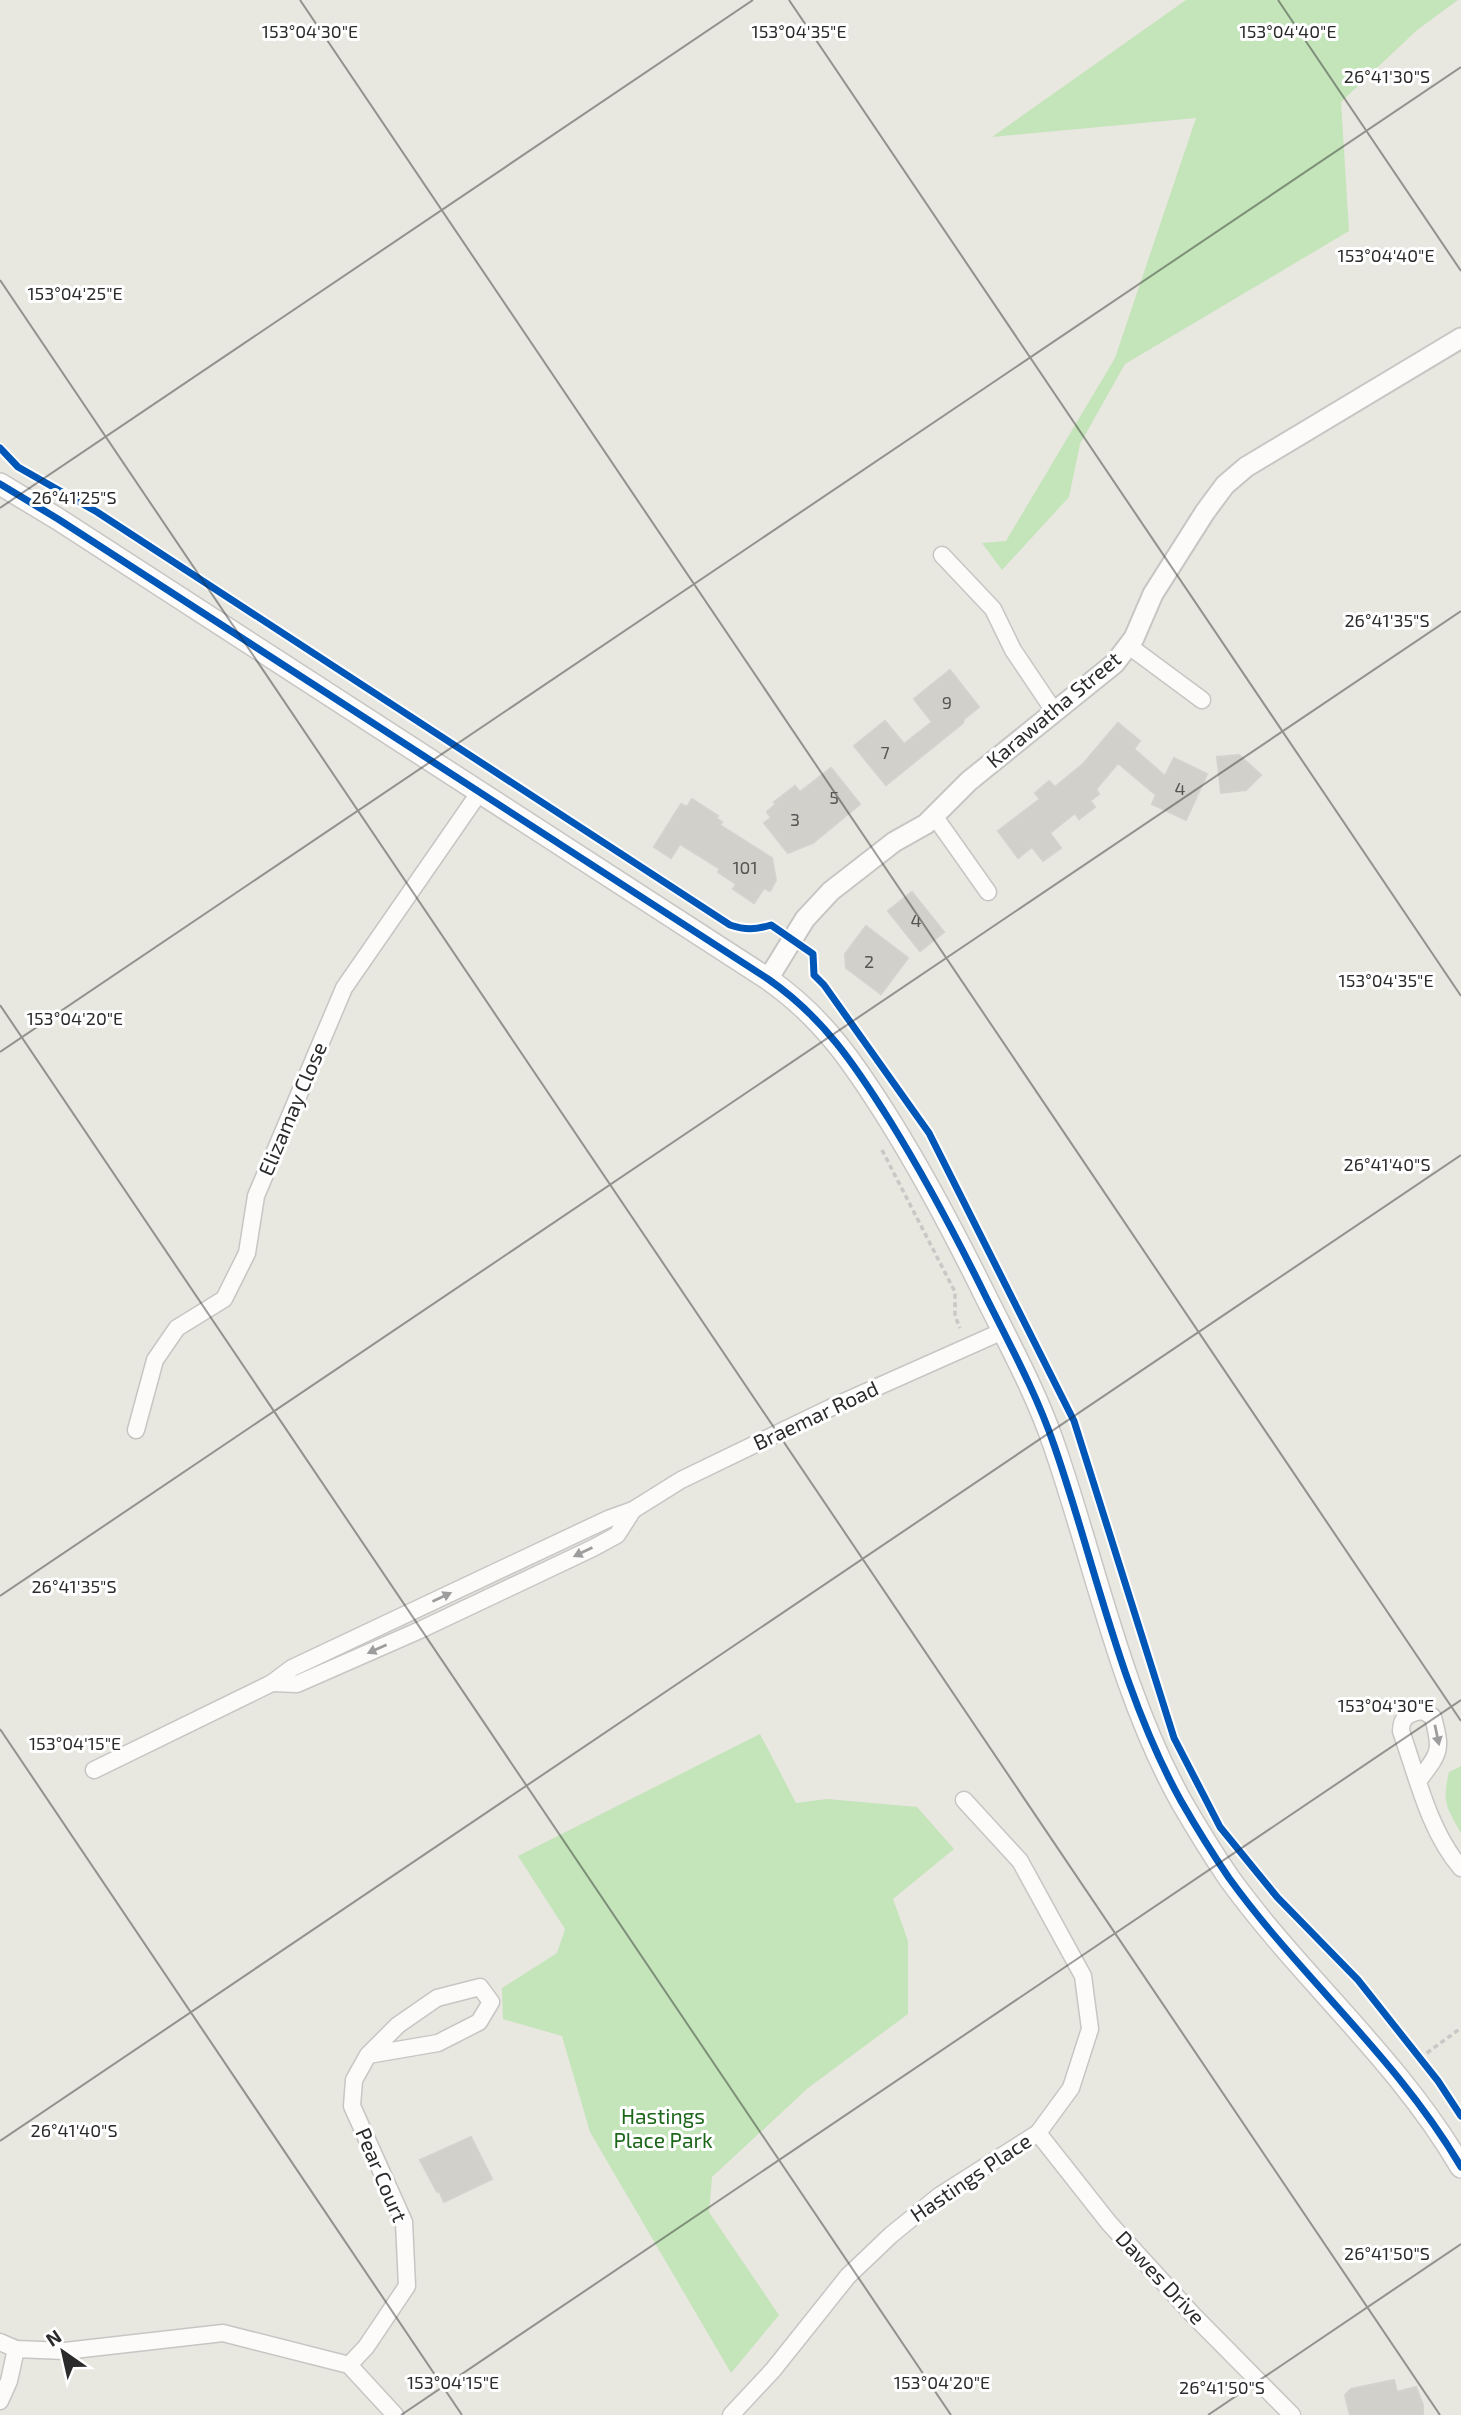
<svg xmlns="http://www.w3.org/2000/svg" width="1461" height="2415" viewBox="0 0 1461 2415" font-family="'Exo 2',sans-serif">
  <rect width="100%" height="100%" fill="#e8e7e0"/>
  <g fill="#c4e4ba">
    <path d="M 1186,0 L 1458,0 L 1417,30 L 1341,102 L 1349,231 L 1125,364 L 1080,444 L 1069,497 L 1002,570 L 982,543 L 1006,541 L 1115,358 L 1196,118 L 992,137 Z"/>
    <path d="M 760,1734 L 796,1803 L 827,1799 L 917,1807 L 954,1849 L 893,1899 L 908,1941 L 908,2014 L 808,2088 L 712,2177 L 709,2212 L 779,2315 L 731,2373 L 590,2132 L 562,2036 L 503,2019 L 502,1988 L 557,1953 L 565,1929 L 518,1856 Z"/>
    <path d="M 1461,1766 L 1461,1833 C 1446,1806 1442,1803 1449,1772 Z"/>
  </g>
  <g fill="#d1d0cb" stroke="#d3d2cc" stroke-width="2">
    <path d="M 950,670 L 979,707 L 964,719 L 963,723 L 886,785 L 854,746 L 885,721 L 904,744 L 932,722 L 914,699 Z"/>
    <path d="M 1118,723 L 1140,741 L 1134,749 L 1165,776 L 1174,758 L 1207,774 L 1186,820 L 1152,804 L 1156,795 L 1118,763 L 1096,789 L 1099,794 L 1090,801 L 1095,807 L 1079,819 L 1075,813 L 1050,833 L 1061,848 L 1043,861 L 1032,847 L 1018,858 L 998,831 L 1040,799 L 1035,793 L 1049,781 L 1055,787 L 1083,764 Z"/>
    <path d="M 1239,755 L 1261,775 L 1246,790 L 1221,793 L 1217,757 Z"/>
    <path d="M 831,768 L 860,804 L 813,843 L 788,853 L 764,823 L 771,818 L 767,812 L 776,804 L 774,802 L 795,786 L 800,792 Z"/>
    <path d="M 692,799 L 718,816 L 716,818 L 722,822 L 720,825 L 772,858 L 776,880 L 770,891 L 764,888 L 754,903 L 733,889 L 736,884 L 718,872 L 720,869 L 680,844 L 671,858 L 654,847 L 681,804 L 687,807 Z"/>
    <path d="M 912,892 L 944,932 L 920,951 L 888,911 Z"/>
    <path d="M 866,926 L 908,958 L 881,994 L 846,968 L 845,954 Z"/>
    <path d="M 471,2137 L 492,2179 L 444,2202 L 439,2191 L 437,2192 L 420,2160 Z"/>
    <path d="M 1394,2380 L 1397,2392 L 1416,2387 L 1423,2405 L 1423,2415 L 1350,2415 L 1345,2395 L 1351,2389 Z"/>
  </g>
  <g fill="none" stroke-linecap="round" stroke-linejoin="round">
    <defs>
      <g id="minor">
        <path d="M 942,555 L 993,609 L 1013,650 L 1054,711"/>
        <path d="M 1129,646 L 1202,700"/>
        <path d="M 935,817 L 988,892"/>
        <path d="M 136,1430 L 155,1360 L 177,1328 L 224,1299 L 247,1253 L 256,1196 L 344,988 L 479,793"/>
        <path d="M 272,1683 L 297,1684 L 420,1630 L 593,1548 L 617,1535 L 633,1510"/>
        <path d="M 94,1770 L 272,1683 L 292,1668 L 608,1519 L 633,1510 L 681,1480 L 830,1408 L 1003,1331"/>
        <path d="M 1419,1780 C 1440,1752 1442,1751 1433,1717 L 1423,1711 C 1410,1712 1401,1717 1401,1731 C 1417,1776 1429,1831 1461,1868"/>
        <path d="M 1038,2133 L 1109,2223 L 1194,2316 L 1292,2415"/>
        <path d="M 0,2342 L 16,2349 L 65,2351 L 223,2333 L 349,2365 L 395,2415"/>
        <path d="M 349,2365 L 366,2347 L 407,2286 L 404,2222 L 352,2106 L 354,2080 L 368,2055 L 398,2025 L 437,1998 L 480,1987 L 491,2002 L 479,2022 L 438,2043 L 368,2055"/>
        <path d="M 0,2401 L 9,2381 L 16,2349"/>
        <path d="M 731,2415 L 773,2370 L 848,2276 L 891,2235 L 939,2196 L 1038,2133 L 1071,2088 L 1090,2029 L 1083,1976 L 1020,1861 L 964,1800"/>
      </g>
      <path id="tertiary" d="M 768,979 L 805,919 L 831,891 L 894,842 L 926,824 L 969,781 L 1115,663 L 1134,638 L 1153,594 L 1205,512 L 1225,485 L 1246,467 L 1461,338"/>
      <path id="secondary" d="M 0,484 L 58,519 L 768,979 C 823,1017 855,1065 890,1121 C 926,1179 957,1238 987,1299 C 1011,1347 1037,1395 1054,1445 C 1095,1563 1120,1691 1181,1801 C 1196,1827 1212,1853 1229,1878 C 1302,1979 1398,2059 1461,2167"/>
    </defs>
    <use href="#minor" stroke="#c6c6c5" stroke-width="19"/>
    <use href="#tertiary" stroke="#c6c6c5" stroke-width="23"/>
    <use href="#secondary" stroke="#c6c6c5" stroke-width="24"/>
    <g stroke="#c8c8c7" stroke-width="3.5" stroke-dasharray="5 3.5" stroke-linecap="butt">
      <path d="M 882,1150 L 955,1292 L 955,1316 L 960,1328"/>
      <path d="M 1420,2058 L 1461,2028"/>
    </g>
    <use href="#minor" stroke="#fcfbfa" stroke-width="16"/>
    <use href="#tertiary" stroke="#fcfbfa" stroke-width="19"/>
    <use href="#secondary" stroke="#fcfbfa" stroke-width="21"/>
    <defs>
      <g id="cycleway">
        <path d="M 0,448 L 18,467 L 97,512 L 730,925 C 745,930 755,930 771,925 L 813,954 L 814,975 L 824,985 L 929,1133 L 1074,1421 L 1174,1738 L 1220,1827 L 1277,1897 L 1358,1980 L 1438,2081 L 1461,2116"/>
        <path d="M 0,484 L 58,519 L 768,979 C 823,1017 855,1065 890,1121 C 926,1179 957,1238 987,1299 C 1011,1347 1037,1395 1054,1445 C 1095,1563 1120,1691 1181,1801 C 1196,1827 1212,1853 1229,1878 C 1302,1979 1398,2059 1461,2167"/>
      </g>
    </defs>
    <use href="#cycleway" stroke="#fff" stroke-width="11"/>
    <use href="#cycleway" stroke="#0057b8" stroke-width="7"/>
  </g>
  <defs><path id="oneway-solid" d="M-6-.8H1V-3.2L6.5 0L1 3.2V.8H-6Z" transform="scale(1.75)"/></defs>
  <g fill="#9e9d9d">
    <use href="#oneway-solid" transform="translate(583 1552) rotate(154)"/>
    <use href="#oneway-solid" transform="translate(442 1597) rotate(-25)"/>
    <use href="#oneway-solid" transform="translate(377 1649) rotate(156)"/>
    <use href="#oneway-solid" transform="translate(1437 1735) rotate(78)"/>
  </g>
  <path fill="none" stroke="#2b2b2b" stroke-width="2" stroke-opacity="0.45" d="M 300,0 L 1461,1721M 789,0 L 1461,996M 1278,0 L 1461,271M 0,280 L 1440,2415M 0,508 L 753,0M 0,1005 L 951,2415M 0,1052 L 1461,67M 0,1596 L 1461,611M 0,1729 L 462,2415M 0,2141 L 1461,1155M 401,2415 L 1461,1700M 1208,2415 L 1461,2244"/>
  <g text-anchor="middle" stroke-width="6" stroke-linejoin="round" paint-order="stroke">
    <g font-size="18" fill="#555554">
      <text x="947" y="709">9</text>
      <text x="885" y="759">7</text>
      <text x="1180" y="795">4</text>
      <text x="834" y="804">5</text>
      <text x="795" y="826">3</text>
      <text x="745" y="874">101</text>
      <text x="916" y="927">4</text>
      <text x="869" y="968">2</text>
    </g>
    <g font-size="21" fill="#2b2b2b" stroke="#fff">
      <text transform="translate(1054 710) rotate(-40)" y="7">Karawatha Street</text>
      <text transform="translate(293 1109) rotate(-67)" y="7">Elizamay Close</text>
      <text transform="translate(816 1416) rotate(-25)" y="7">Braemar Road</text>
      <text transform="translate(381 2175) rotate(67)" y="7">Pear Court</text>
      <text transform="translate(971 2178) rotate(-34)" y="7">Hastings Place</text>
      <text transform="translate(1160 2278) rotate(47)" y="7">Dawes Drive</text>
    </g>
    <g font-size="21" fill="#1d671b" stroke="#fff">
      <text x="663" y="2124">Hastings<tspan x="663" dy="24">Place Park</tspan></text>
    </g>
  </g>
  <g font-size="18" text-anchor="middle" fill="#2b2b2b" stroke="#fff" stroke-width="6" stroke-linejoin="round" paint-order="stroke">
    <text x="310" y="38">153°04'30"E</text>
    <text x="799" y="38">153°04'35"E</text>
    <text x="1288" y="38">153°04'40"E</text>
    <text x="1387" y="83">26°41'30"S</text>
    <text x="1386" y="262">153°04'40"E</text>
    <text x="75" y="300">153°04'25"E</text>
    <text x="74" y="504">26°41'25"S</text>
    <text x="1387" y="627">26°41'35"S</text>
    <text x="1386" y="987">153°04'35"E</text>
    <text x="75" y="1025">153°04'20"E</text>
    <text x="1387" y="1171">26°41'40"S</text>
    <text x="74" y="1593">26°41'35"S</text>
    <text x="1386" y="1712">153°04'30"E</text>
    <text x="75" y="1750">153°04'15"E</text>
    <text x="74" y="2137">26°41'40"S</text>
    <text x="1387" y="2260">26°41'50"S</text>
    <text x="453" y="2389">153°04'15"E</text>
    <text x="942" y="2389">153°04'20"E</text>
    <text x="1222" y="2394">26°41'50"S</text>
  </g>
  <g transform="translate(63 2352) rotate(326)" stroke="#ffffff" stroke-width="5" paint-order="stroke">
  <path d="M0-5L12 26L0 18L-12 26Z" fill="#2b2b2b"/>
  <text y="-10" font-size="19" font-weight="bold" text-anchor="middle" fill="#2b2b2b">N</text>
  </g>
</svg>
